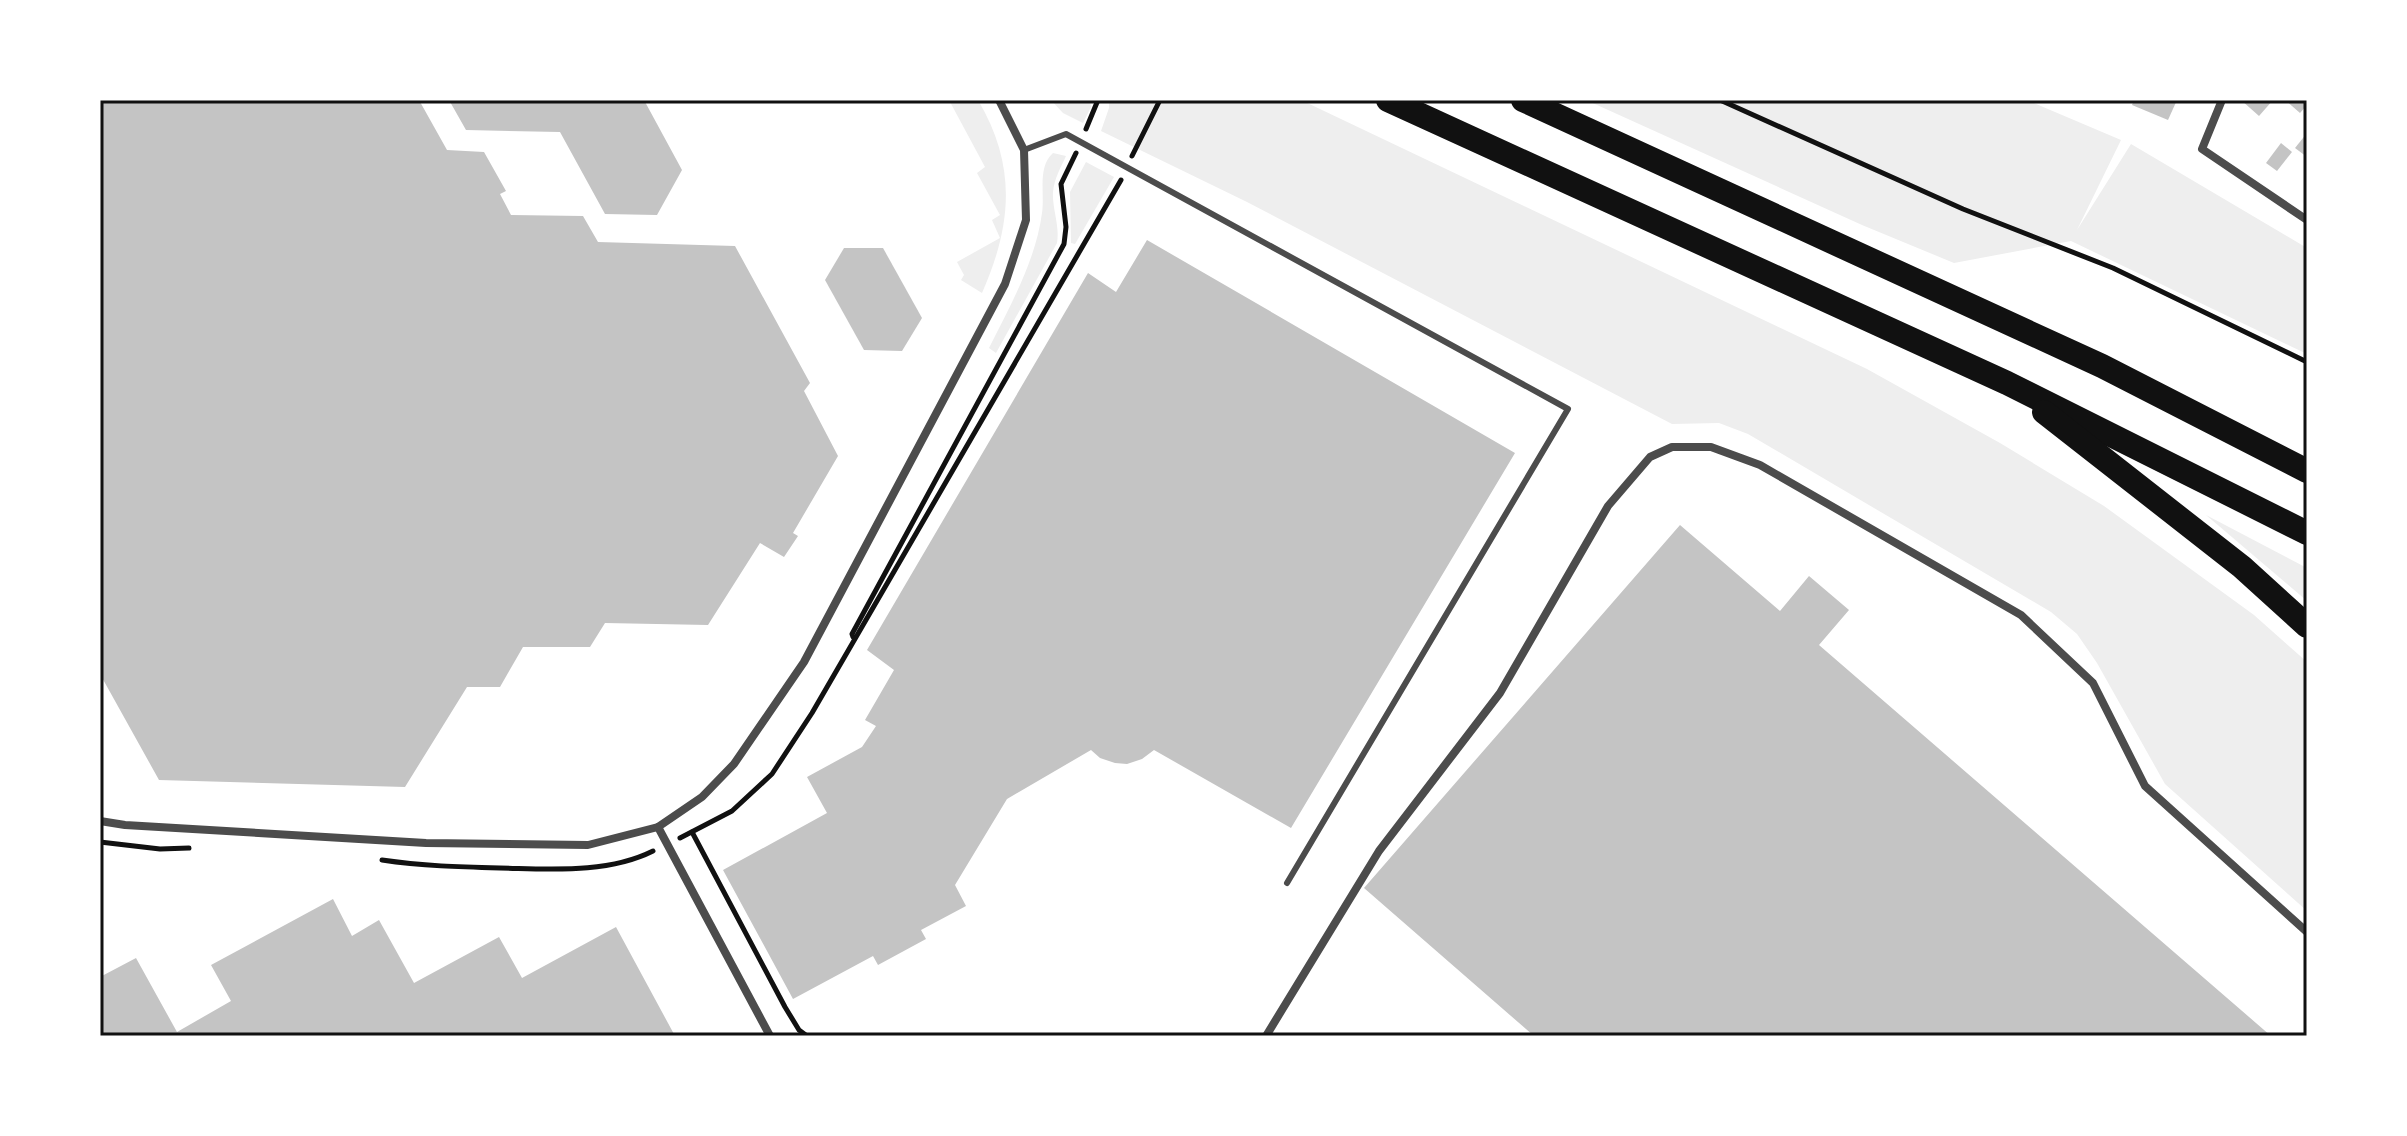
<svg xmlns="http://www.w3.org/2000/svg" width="2407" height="1136" viewBox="0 0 2407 1136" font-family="'Sofia Sans Condensed',sans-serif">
  <rect width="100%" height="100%" fill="#fff"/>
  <g fill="#eee">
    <path d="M 949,100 L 978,100 C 1017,166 1012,225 982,293 L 961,280 L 964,275 L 957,262 L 1000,238 L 992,220 L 1000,215 L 977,173 L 985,167 Z"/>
    <path d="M 1051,100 L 1090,100 L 1091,107 L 1083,123 L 1063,113 Z"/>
    <path d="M 1109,100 L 1301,100 L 1867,369 L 2000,443 L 2104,506 L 2254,615 L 2307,662 L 2307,911 L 2165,784 L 2097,663 L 2077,634 L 2051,612 L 1748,434 L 1719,423 L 1672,424 L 1247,202 L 1101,131 L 1109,108 Z"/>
    <path d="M 1586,100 L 2027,100 L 2121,140 L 2077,230 L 2131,144 L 2307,248 L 2307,354 L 2071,241 L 1954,263 L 1862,225 Z"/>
    <path d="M 1053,153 L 1066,156 C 1061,167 1054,179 1053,192 C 1052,209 1060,225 1057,243 L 996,353 L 989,348 C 1010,306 1036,260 1042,213 C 1045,194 1037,167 1053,153 Z"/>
    <path d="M 1086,162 L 1114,177 L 1075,244 L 1071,243 L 1070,192 Z"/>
    <path d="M 2206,515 L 2307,568 L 2307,601 Z"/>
  </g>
  <g fill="#c4c4c4">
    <path d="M 100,100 L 419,100 L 447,150 L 484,152 L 506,191 L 500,194 L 511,215 L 583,216 L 598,242 L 735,246 L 810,383 L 804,391 L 838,456 L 793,533 L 798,536 L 784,557 L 760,543 L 708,625 L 605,623 L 590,647 L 523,647 L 500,687 L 467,687 L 405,787 L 159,780 L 100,674 Z"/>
    <path d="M 449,100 L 644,100 L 682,170 L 657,215 L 605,214 L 560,132 L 466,130 Z"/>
    <path d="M 2134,100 L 2177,100 L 2168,120 L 2132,105 Z"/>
    <path d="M 2241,100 L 2273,100 L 2259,116 Z"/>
    <path d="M 2285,100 L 2307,100 L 2307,105 L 2300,113 Z"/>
    <path d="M 2307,133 L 2307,157 L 2295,148 Z"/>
    <path d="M 2281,143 L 2292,152 L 2277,171 L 2266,163 Z"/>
    <path d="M 1147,240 L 1515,453 L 1291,828 L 1154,750 L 1142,759 L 1127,764 L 1115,763 L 1100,758 L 1091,750 L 1007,799 L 955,885 L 966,906 L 921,930 L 926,939 L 878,965 L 873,956 L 793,999 L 723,870 L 827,813 L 807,777 L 862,747 L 876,726 L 865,720 L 894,670 L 867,650 L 1088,273 L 1116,292 Z"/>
    <path d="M 844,248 L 883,248 L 922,318 L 902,351 L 864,350 L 825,280 Z"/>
    <path d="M 1680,525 L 1780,611 L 1809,576 L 1849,610 L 1819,645 L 2271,1036 L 1534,1036 L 1364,888 Z"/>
    <path d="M 333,899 L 352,936 L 379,920 L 414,983 L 499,937 L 522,978 L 616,927 L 675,1036 L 100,1036 L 100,977 L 136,958 L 177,1032 L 231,1001 L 211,965 Z"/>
  </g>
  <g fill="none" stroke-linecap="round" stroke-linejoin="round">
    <g stroke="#111" stroke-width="5">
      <path d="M 1720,100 L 1963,209 L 2113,268 L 2307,362"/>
      <path d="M 1086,129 L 1098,100"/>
      <path d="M 1132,156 L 1160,100"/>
      <path d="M 853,637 L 852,634 L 1064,244 L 1066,227 L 1061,184 L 1076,153"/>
      <path d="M 692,832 L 785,1007 L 799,1030 L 807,1036"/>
      <path d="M 680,838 L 732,811 L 772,774 L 812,713 L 1121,180"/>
      <path d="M 100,842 L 160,849 L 189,848"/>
      <path d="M 382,860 C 422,866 460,867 500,868 C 550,869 607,874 653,851"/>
    </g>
    <path stroke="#4c4c4c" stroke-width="6" d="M 1024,150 L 1066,134 L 1568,409 L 1287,883"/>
    <g stroke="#4c4c4c" stroke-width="8">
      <path d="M 2222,100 L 2202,149 L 2307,220"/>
      <path d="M 100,821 L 125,825 L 426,843 L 588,845 L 658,827 L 702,797 L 734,764 L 804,662 L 1005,284 L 1026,220 L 1024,150 L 999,100"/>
      <path d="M 658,827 L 770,1036"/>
      <path d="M 1266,1036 L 1379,851 L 1500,693 L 1608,506 L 1650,457 L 1672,447 L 1711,447 L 1760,465 L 2021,615 L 2093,683 L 2145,786 L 2307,932"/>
    </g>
    <g stroke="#111" stroke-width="24">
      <path d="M 1388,100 L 2007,383 L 2307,533"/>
      <path d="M 1523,100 L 2102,366 L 2307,471"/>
      <path d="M 2044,412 L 2242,567 L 2307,626"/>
    </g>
  </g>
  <rect width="2407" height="1136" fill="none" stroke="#ffffff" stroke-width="204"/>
  <rect x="102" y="102" width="2203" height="932" fill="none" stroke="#111" stroke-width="3"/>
</svg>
